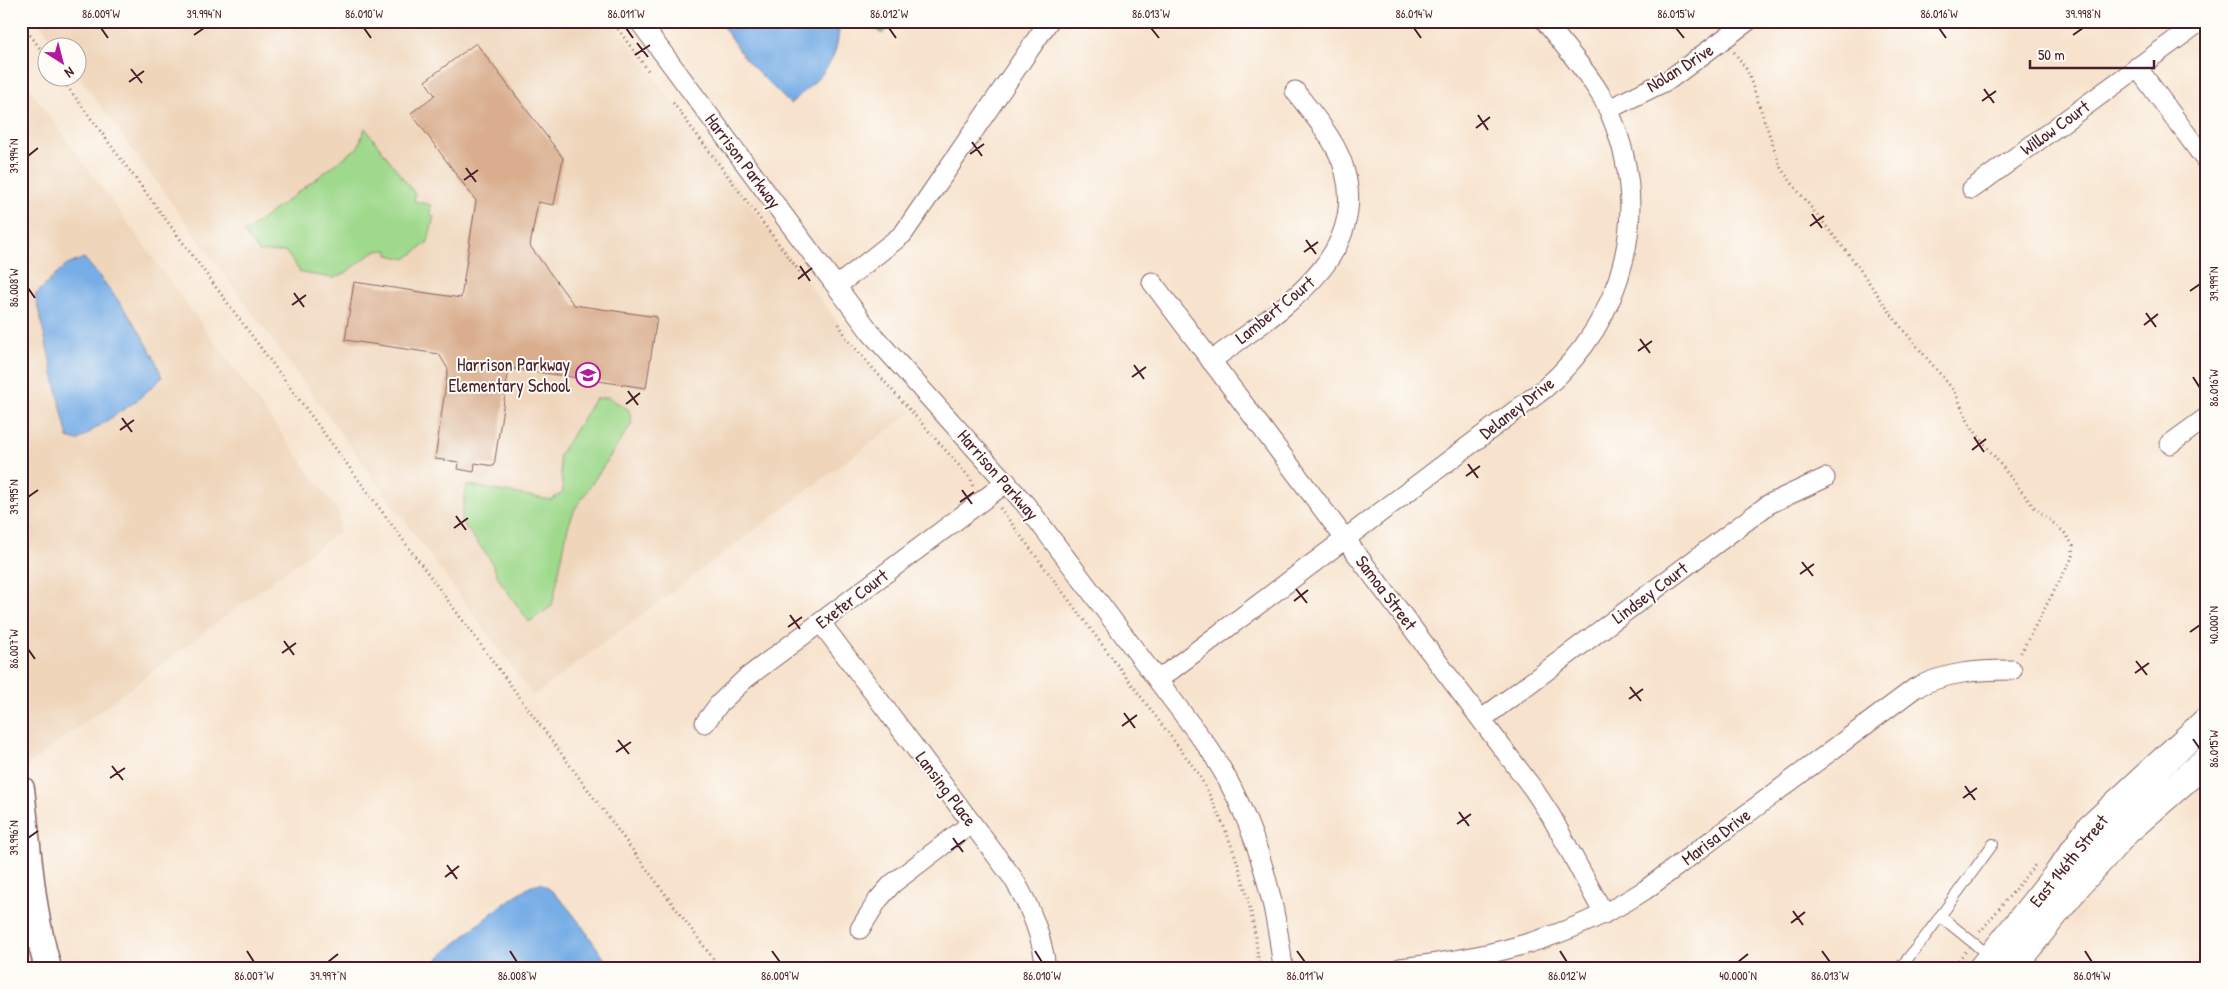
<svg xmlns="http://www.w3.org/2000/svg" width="2228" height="989" viewBox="0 0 2228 989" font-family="'Patrick Hand',sans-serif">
  <rect width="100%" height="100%" fill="#fdfcf7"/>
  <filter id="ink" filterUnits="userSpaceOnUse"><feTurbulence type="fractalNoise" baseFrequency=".02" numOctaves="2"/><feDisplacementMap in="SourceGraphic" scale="10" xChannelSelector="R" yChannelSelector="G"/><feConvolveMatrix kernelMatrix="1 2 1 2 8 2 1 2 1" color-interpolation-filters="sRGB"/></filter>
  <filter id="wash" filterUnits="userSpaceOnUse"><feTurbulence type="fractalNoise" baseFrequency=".0096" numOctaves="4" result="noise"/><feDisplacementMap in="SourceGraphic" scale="20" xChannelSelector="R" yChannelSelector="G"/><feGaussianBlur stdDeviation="1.12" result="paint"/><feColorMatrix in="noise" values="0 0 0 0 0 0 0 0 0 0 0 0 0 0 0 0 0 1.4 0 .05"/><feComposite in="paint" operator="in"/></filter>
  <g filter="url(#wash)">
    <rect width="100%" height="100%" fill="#f7e3cd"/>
    <g fill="#efd6bb">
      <path d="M 38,21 L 612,21 L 839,324 L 847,339 L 912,412 L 533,696 L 78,75 L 78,48 L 57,47 Z"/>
      <path d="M 21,77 L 340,514 L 338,532 L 21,770 Z"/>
    </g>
    <g fill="#9fd98c" stroke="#747c5c">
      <path d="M 365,128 L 415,194 L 414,201 L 431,205 L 430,214 L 434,216 L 428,242 L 406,259 L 388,255 L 388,250 L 375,251 L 344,274 L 333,278 L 301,273 L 286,252 L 259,252 L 244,233 L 358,147 Z"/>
      <path d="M 608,397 L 629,410 L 632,423 L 575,509 L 568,527 L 552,606 L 529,622 L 500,581 L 490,559 L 461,521 L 467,485 L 551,500 L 563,492 L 559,456 L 595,399 Z"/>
    </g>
    <path fill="#7fb978" stroke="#646c52" d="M 864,21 L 893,21 L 882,34 Z"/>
    <g fill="#78aee6" stroke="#616688">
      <path d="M 719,21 L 839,21 C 840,64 819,78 790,104 L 746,60 Z"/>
      <path d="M 84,258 C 110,288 151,340 162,378 L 136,401 L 77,441 L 68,438 L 35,295 L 65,266 Z"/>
      <path d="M 540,883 C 564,894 594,945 611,968 L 437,968 L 439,957 C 459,941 520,886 540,883 Z"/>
    </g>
    <g id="blocks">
      <path fill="#d9ad8d" d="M 476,43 L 563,158 L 554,205 L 538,202 L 530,246 L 574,305 L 657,317 L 646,388 L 509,368 L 494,466 L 475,463 L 474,472 L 458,469 L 459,462 L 435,459 L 448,369 L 439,354 L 345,340 L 354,282 L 461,298 L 476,201 L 411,113 L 435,95 L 425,81 Z"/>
    </g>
  </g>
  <g filter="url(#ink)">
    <use href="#blocks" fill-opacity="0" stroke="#876464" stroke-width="1"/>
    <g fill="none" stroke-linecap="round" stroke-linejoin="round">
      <defs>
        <g id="lane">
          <path d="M 1940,916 L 1991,957"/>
          <path d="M 1900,968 L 1925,937 L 1993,844"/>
        </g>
        <g id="street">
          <path d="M 639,21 L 871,333 L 1026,505 L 1210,750 C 1253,816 1274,889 1283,968"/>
          <path d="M 2137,67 L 2207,162"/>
          <path d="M 1609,109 L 1670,79 L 1748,21"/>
          <path d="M 1972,189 L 2201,21"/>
          <path d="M 1152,282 L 1534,790 L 1551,816 L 1604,914"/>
          <path d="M 837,286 L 903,234 L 1049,21"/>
          <path d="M 1211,361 C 1271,315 1369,262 1345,172 C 1338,142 1313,115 1295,91"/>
          <path d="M 2170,444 L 2207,417"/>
          <path d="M 821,623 L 1013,878 C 1030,906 1042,936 1046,968"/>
          <path d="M 1158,680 L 1544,389 C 1625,318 1653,211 1609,111 C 1597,82 1564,47 1545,21"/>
          <path d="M 1482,719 L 1769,504 L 1825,478"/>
          <path d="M 705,723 L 719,704 L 745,679 L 1007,482"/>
          <path d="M 860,929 L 878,900 L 892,884 L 972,823"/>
          <path d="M 1400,968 C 1487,958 1570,939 1645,890 L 1915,688 C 1947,672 1977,670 2012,670"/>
        </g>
        <path id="secondary" d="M 21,789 C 28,848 31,911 48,968"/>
        <g id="primary">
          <path d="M 1983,968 L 2059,873 L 2090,829 L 2207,721"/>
          <path d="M 2011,968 L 2077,885 L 2126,831 L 2207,760"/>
        </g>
      </defs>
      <use href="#lane" stroke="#876464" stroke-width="12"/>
      <use href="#street" stroke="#876464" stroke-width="21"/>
      <use href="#secondary" stroke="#876464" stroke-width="29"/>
      <use href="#primary" stroke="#876464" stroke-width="30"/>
      <g stroke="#876464" stroke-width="3" stroke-dasharray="1 4" stroke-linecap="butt">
        <path d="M 612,21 L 650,73"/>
        <path d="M 21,23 L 48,59"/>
        <path d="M 1734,52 L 1747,70 L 1781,168 L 1794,186 L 1851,257 L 1896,321 L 1955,392 L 1969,424 L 2033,506 L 2064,532 L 2073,545 L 2073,556 L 2019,656"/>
        <path d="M 61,78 L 720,968"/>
        <path d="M 673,103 L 805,279"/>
        <path d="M 839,324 L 847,339 L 971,479 L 973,487"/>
        <path d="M 1000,508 L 1198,773 C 1232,835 1253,898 1259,968"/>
        <path d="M 2201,701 L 2207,694"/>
        <path d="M 1980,932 L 2035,865"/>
        <path d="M 1952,968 L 1966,951"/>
      </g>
      <use href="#lane" stroke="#fff" stroke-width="10"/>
      <use href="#street" stroke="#fff" stroke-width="19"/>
      <use href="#secondary" stroke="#fff" stroke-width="26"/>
      <use href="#primary" stroke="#fff" stroke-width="28"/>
    </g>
  </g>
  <path fill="none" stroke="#4a1f2b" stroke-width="2" d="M 101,28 L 108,38M 364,28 L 371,38M 626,28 L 633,38M 889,28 L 896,38M 1151,28 L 1159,38M 1414,28 L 1421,38M 1676,28 L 1684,38M 1939,28 L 1946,38M 194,35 L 204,28M 2073,35 L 2083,28M 637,43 L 648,57M 635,55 L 650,45M 131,69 L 142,83M 129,82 L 144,71M 1984,89 L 1994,103M 1982,101 L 1996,91M 1478,115 L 1488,130M 1476,128 L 1490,117M 972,142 L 982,156M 970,154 L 984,144M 28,156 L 38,148M 466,168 L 476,182M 464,180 L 478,170M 1812,214 L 1822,228M 1810,226 L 1824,216M 1306,240 L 1316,254M 1304,252 L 1318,242M 800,266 L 810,281M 798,279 L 812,268M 28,288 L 35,298M 2190,291 L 2200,284M 294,293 L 304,307M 292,305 L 306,295M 2146,313 L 2156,327M 2144,325 L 2158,314M 1640,339 L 1650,353M 1638,351 L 1652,341M 1134,365 L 1144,379M 1132,377 L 1146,367M 2193,377 L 2200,388M 628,391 L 638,405M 626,404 L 640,393M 122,418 L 132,432M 120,430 L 134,420M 1974,437 L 1984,452M 1972,450 L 1986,439M 1468,464 L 1478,478M 1466,476 L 1480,466M 962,490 L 972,504M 28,497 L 38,490M 960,502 L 974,492M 456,516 L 466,530M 454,528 L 468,518M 1802,562 L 1813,576M 1800,574 L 1814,564M 1296,589 L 1307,603M 1294,601 L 1308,590M 790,615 L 800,629M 788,627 L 802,617M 2190,632 L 2200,625M 284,641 L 294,655M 28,649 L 35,659M 282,653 L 296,643M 2136,661 L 2147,675M 2135,673 L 2149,663M 1630,687 L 1641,701M 1629,699 L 1643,689M 1124,713 L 1135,728M 1122,726 L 1137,715M 2193,739 L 2200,749M 618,740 L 629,754M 616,752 L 631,742M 112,766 L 123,780M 110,778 L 125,768M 1965,786 L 1975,800M 1963,798 L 1977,788M 1459,812 L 1469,826M 1457,824 L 1471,814M 28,838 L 38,831M 953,838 L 963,852M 951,850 L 965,840M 447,865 L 457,879M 445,877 L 459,866M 1793,911 L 1803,925M 1791,923 L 1805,912M 247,951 L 254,962M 510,951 L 517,962M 772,951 L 780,962M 1035,951 L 1042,962M 1297,951 L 1305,962M 1560,951 L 1567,962M 1822,951 L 1830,962M 2085,951 L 2092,962M 328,962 L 338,954M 1738,962 L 1748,954"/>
  <defs>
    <symbol id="school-ring" viewBox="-11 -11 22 22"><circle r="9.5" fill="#fdfcf7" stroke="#b5179e" stroke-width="1.5"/><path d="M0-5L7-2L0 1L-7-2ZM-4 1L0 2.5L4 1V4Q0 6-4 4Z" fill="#b5179e"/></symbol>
  </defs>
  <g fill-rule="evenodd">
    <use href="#school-ring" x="574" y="361" width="28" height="28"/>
  </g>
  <g text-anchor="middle" stroke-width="4" stroke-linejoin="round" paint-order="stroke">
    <g font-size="18" fill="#4a1f2b" stroke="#fdfcf7">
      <text transform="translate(1680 68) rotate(-32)" y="6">Nolan Drive</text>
      <text transform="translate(2055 128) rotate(-36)" y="6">Willow Court</text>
      <text transform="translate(743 161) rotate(53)" y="6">Harrison Parkway</text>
      <text transform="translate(1275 310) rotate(-39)" y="6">Lambert Court</text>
      <text transform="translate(1517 408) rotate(-38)" y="6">Delaney Drive</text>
      <text transform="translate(998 475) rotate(49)" y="6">Harrison Parkway</text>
      <text transform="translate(1386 593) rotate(53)" y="6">Samoa Street</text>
      <text transform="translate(1650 593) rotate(-37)" y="6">Lindsey Court</text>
      <text transform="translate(852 599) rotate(-37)" y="6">Exeter Court</text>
      <text transform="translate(946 789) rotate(53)" y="6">Lansing Place</text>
      <text transform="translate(1716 837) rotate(-37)" y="6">Marisa Drive</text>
      <text transform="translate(2069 861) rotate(-51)" y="6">East 146th Street</text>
    </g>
    <g font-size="18" fill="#4a1f2b" stroke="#fdfcf7" text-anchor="end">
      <text x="570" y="371">Harrison Parkway<tspan x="570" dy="21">Elementary School</tspan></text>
    </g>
  </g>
  <rect width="2228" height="989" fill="none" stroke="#fdfcf7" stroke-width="55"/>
  <g transform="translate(62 62) rotate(144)"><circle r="24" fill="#fdfcf7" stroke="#b5a4a5"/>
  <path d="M0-4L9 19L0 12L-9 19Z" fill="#b5179e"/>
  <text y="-8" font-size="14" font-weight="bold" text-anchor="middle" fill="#4a1f2b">N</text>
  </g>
  <path d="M2030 60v8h124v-8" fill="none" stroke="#4a1f2b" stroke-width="2.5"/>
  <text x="2038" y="60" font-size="15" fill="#4a1f2b" stroke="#fdfcf7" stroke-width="4" paint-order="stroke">50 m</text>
  <rect x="28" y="28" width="2172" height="934" fill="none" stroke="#4a1f2b" stroke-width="2"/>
  <g font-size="12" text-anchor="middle" fill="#4a1f2b">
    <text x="101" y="18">86.009°W</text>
    <text x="204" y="18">39.994°N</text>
    <text x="364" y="18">86.010°W</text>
    <text x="626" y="18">86.011°W</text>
    <text x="889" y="18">86.012°W</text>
    <text x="1151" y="18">86.013°W</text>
    <text x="1414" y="18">86.014°W</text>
    <text x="1676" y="18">86.015°W</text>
    <text x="1939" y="18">86.016°W</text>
    <text x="2083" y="18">39.998°N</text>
    <text transform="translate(14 156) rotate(-90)" y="4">39.994°N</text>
    <text transform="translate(2214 284) rotate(-90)" y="4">39.999°N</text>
    <text transform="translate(14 288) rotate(-90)" y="4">86.008°W</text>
    <text transform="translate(2214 388) rotate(-90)" y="4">86.016°W</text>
    <text transform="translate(14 497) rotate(-90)" y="4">39.995°N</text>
    <text transform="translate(2214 625) rotate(-90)" y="4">40.000°N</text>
    <text transform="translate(14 649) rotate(-90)" y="4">86.007°W</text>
    <text transform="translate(2214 749) rotate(-90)" y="4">86.015°W</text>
    <text transform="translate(14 838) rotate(-90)" y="4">39.996°N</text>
    <text x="254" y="980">86.007°W</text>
    <text x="328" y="980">39.997°N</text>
    <text x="517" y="980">86.008°W</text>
    <text x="780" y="980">86.009°W</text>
    <text x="1042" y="980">86.010°W</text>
    <text x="1305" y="980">86.011°W</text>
    <text x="1567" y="980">86.012°W</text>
    <text x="1738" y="980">40.000°N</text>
    <text x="1830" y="980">86.013°W</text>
    <text x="2092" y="980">86.014°W</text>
  </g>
</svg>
